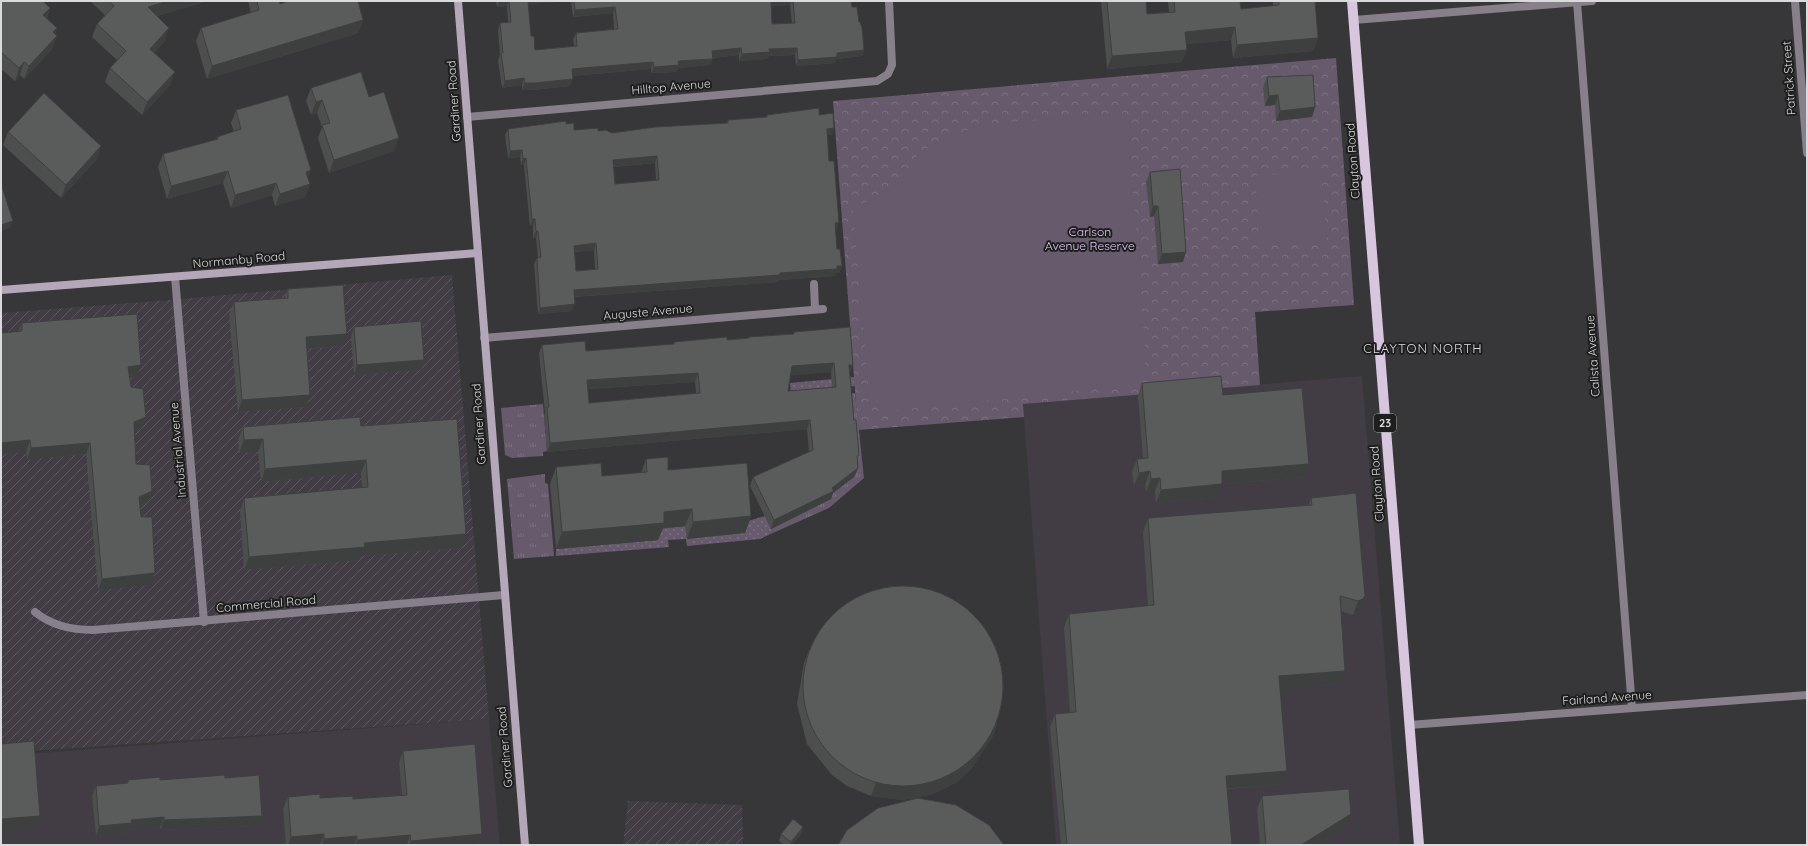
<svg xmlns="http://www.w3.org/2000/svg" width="1808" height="846" viewBox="0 0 1808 846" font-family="Quicksand,sans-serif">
  <defs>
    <pattern id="industrial-furrows" width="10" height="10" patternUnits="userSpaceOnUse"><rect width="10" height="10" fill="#423d44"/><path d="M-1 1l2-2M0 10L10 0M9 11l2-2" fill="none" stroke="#5d585e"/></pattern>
    <pattern id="grass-tufts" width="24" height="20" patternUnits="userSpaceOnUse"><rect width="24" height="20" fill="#665a6c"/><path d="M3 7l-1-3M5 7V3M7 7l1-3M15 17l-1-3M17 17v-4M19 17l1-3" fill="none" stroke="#7b7180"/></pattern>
    <pattern id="park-crowns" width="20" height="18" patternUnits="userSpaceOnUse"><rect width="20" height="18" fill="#665a6c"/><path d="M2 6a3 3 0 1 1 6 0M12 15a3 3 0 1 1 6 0" fill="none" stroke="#7b7180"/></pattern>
    <pattern id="garden-dots" width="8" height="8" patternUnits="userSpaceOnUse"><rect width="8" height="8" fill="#665a6c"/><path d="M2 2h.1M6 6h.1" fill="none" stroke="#7b7180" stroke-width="1.8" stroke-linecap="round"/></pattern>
  </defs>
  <rect width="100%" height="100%" fill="#373638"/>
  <g fill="#423d44">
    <path d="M 1362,376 L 1400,845 L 1056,845 L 1023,404 Z"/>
    <path d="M 489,719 L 500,845 L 1,845 L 1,756 Z"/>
  </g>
  <g fill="url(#industrial-furrows)">
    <path d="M 452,275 L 489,719 L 1,753 L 1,313 L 169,300 Z"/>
    <path d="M 628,801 L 742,805 L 743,845 L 623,845 Z"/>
  </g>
  <g fill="url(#grass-tufts)">
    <path d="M 855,393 L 864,478 L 829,508 L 773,533 L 771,529 L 830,499 L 847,394 Z"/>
    <path d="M 543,404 L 547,451 L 543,452 L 543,456 L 512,458 L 505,455 L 501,408 Z"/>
    <path d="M 545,474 L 545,483 L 548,484 L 554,556 L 514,559 L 507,479 Z"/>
  </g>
  <path fill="url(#park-crowns)" d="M 1336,58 L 1354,305 L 1255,312 L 1260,385 L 1023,404 L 1024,417 L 858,430 L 833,101 Z"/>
  <g fill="url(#garden-dots)">
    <path d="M 854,377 L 855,386 L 797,391 L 793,420 L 790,383 Z"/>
    <path d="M 765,516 L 773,533 L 760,539 L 687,546 L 686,539 L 668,540 L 669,547 L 556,556 L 556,549 L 658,540 L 657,529 L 686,526 L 687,539 Z"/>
  </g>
  <g fill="#665a6c">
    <path d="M 1111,115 L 1121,121 L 1128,130 L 1146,361 L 1141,375 L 1130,385 L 889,411 L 875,405 L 869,394 L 853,209 L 898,184 L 912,168 L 917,155 L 938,141 L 985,124 Z"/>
    <path d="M 1321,171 L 1327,240 L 1261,246 L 1255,176 Z"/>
  </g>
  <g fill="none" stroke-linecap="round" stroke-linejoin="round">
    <g stroke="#877f8a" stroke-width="8">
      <path d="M 1795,1 L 1807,153"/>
      <path d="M 1577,2 L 1632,708"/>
      <path d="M 1354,20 L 1592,1"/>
      <path d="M 467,117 L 877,81 L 888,74 L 892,65 L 889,1"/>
      <path d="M 175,277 L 204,622"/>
      <path d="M 814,284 L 815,309"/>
      <path d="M 484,338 L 823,309"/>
      <path d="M 35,612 C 52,626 71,630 93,630 L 504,595"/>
      <path d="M 1409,725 L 1807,695"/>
    </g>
    <g stroke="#b4a7b9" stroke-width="8">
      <path d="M 458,1 L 525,845"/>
      <path d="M 1,290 L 478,253"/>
    </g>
    <path stroke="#d7c6de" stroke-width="10" d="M 1352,1 L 1419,845"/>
  </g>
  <g fill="#4d4f4e" fill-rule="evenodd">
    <path d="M 1,1 L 50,8 L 47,18 L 57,28 L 55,34 L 52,49 L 24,79 L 20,75 L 15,81 L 1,69 Z"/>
    <path d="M 90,1 L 207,1 L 157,16 L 165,41 L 154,53 L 170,85 L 142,115 L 105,82 L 110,68 L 117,60 L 92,37 L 97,24 L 105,15 Z"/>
    <path d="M 248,1 L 279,1 L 280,4 L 363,20 L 358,33 L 207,79 L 196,41 L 201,28 L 251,13 Z"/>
    <path d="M 496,1 L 557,1 L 556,2 L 528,4 L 531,36 L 535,50 L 574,46 L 573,39 L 576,33 L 614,29 L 613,13 L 573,17 L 571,1 L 851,1 L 852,7 L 859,22 L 864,50 L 862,56 L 836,59 L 835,63 L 796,66 L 795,55 L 769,56 L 767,59 L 739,61 L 739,55 L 713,58 L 710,65 L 678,68 L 676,72 L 651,73 L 651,69 L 572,76 L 570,86 L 532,90 L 522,90 L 522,85 L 502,88 L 498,60 L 500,55 L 498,30 L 500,23 L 508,22 L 507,6 L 497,7 ZM 790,5 L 792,23 L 772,24 L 772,6 Z"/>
    <path d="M 1101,1 L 1146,1 L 1147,14 L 1169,13 L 1168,1 L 1240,1 L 1241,9 L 1273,6 L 1273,1 L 1315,1 L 1318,38 L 1313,51 L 1233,58 L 1231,40 L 1186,44 L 1182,62 L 1107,69 Z"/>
    <path d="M 1267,77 L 1315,107 L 1312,117 L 1276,121 L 1275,105 L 1265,106 L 1263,88 Z"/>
    <path d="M 311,88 L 369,97 L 394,151 L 329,173 L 318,138 L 322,127 L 317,113 L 311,115 L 306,101 Z"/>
    <path d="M 236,110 L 308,179 L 310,184 L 305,197 L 275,206 L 272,195 L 231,208 L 223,183 L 167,199 L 158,167 L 163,154 L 216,140 L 217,137 L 234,132 L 231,123 Z"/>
    <path d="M 767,115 L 819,115 L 834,128 L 832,135 L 827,135 L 829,161 L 837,229 L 835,229 L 837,249 L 842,266 L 839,273 L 836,273 L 835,276 L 779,280 L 778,282 L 574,297 L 572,311 L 538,314 L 534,264 L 537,258 L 538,258 L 536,238 L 533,238 L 533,226 L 530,226 L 524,165 L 521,165 L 520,157 L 508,158 L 505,135 L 508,129 L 566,124 L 574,130 L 598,131 L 612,133 L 727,123 L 728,120 L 766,117 ZM 655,163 L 656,181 L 615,184 L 614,167 ZM 594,250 L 595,269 L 576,271 L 575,252 Z"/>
    <path d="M 8,132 L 97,159 L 61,198 L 3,145 Z"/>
    <path d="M 1150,172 L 1183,262 L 1158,264 L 1154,216 L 1150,217 L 1146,182 Z"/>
    <path d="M 288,289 L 343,346 L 307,349 L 306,407 L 238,412 L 229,314 L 234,302 L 284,299 Z"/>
    <path d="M 22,323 L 137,377 L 130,378 L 131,387 L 146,417 L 142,428 L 134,431 L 136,464 L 148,502 L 140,506 L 151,585 L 98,590 L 86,454 L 27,460 L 18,332 Z"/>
    <path d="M 354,327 L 424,360 L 421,370 L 354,375 L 351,337 Z"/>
    <path d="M 794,332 L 850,374 L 858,468 L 854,477 L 833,493 L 831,499 L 771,529 L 750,486 L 753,477 L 809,452 L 807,429 L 547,452 L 544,416 L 545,412 L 539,353 L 542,345 L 586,351 L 673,344 L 674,342 L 727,340 L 749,338 L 749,337 L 793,334 ZM 831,372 L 832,387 L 788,391 L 791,375 ZM 695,382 L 696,393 L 589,403 L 588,389 Z"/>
    <path d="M 1142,383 L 1223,395 L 1309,464 L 1304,477 L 1222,484 L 1218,497 L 1156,503 L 1155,491 L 1146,492 L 1145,485 L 1134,486 L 1132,472 L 1137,459 L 1143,459 L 1138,396 Z"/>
    <path d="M 361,426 L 461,548 L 361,556 L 360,560 L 244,570 L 240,511 L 244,498 L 362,488 L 361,473 L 261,482 L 258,452 L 239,453 L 238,440 L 243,427 Z"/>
    <path d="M 646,459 L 668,470 L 751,516 L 745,533 L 687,539 L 685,526 L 663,528 L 658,540 L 556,549 L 550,484 L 556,467 L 602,476 L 641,473 Z"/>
    <path d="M 1356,493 L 1359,612 L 1353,615 L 1341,611 L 1345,671 L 1340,684 L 1280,689 L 1283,784 L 1227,789 L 1232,845 L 1061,845 L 1050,727 L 1055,714 L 1070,712 L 1064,627 L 1069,614 L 1148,606 L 1143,532 L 1148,518 L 1309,505 L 1311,498 Z"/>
    <path d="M 809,650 L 997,723 L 993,736 L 971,769 L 957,782 L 933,794 L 903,800 L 871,796 L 847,786 L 832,775 L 807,744 L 797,704 L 804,663 Z"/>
    <path d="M 403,751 L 482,834 L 478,845 L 286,845 L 283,809 L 288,797 L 353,799 L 402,795 L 399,763 Z"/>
    <path d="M 225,778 L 262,816 L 259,826 L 160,830 L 160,827 L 129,830 L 128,833 L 96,836 L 92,796 L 96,786 L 127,783 L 128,780 L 160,780 Z"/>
    <path d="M 1262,796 L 1346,827 L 1317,845 L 1260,845 L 1257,810 Z"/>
    <path d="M 803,827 L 801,834 L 792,845 L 784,845 L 779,841 L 781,834 Z"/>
  </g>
  <g fill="#3e4040">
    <path d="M 168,1 L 207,1 L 143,20 L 148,7 Z"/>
    <path d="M 499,1 L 509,1 L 507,6 L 497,7 Z"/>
    <path d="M 527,1 L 557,1 L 556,2 L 526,5 Z"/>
    <path d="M 771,1 L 792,1 L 790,5 L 769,7 Z"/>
    <path d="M 615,7 L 613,13 L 573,17 L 575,10 Z"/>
    <path d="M 50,8 L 45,21 L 43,15 Z"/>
    <path d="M 363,20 L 358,33 L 207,79 L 212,66 Z"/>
    <path d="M 1235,27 L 1231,40 L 1181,45 L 1185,32 Z"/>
    <path d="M 57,28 L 52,41 L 53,32 Z"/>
    <path d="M 169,28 L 165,41 L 145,62 L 150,49 Z"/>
    <path d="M 57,36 L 52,49 L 24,79 L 29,66 Z"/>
    <path d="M 1318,38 L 1313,51 L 1233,58 L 1237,45 Z"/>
    <path d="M 741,48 L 739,55 L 710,58 L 712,51 Z"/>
    <path d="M 797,48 L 795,55 L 769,56 L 767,59 L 739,61 L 742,54 L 769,49 Z"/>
    <path d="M 864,50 L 862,56 L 836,59 L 835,63 L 796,66 L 798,60 L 837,53 Z"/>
    <path d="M 1187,50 L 1182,62 L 1107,69 L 1112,56 Z"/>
    <path d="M 713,59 L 710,65 L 678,68 L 676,72 L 651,73 L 654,67 L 678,61 Z"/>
    <path d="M 24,62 L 20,75 L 15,81 L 19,68 Z"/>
    <path d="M 653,62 L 651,69 L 569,76 L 572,69 Z"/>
    <path d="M 175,72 L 170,85 L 142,115 L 147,102 Z"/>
    <path d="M 524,78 L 522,85 L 502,88 L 505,81 Z"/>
    <path d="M 573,79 L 570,86 L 532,90 L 522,90 L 525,83 Z"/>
    <path d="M 1278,95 L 1275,105 L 1265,106 L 1269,96 Z"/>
    <path d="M 322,100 L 317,113 L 311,115 L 316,102 Z"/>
    <path d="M 1315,107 L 1312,117 L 1276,121 L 1280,111 Z"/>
    <path d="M 834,128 L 832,135 L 824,136 L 827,129 Z"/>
    <path d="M 399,138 L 394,151 L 329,173 L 334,160 Z"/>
    <path d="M 101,146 L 97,159 L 61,198 L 66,185 Z"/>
    <path d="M 522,150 L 520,157 L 508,158 L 510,151 Z"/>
    <path d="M 657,156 L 655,163 L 611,167 L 613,160 Z"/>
    <path d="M 526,158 L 524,165 L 521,165 L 523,159 Z"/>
    <path d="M 311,170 L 306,182 L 306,172 Z"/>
    <path d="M 228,171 L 223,183 L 167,199 L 171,186 Z"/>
    <path d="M 276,183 L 272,195 L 231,208 L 235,195 Z"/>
    <path d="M 310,184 L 305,197 L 275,206 L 280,194 Z"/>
    <path d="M 1153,206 L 1158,206 L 1154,216 L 1150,217 Z"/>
    <path d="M 532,219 L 535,219 L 533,226 L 530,226 Z"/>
    <path d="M 13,221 L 10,228 L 1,231 L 1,225 Z"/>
    <path d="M 839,222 L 837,229 L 832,229 L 835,223 Z"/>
    <path d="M 536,231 L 538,231 L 536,238 L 533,238 Z"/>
    <path d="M 596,243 L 594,250 L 572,252 L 574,246 Z"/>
    <path d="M 1186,252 L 1183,262 L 1158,264 L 1162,254 Z"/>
    <path d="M 842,266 L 839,273 L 836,273 L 835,276 L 779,280 L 778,282 L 571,297 L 574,290 Z"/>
    <path d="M 575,304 L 572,311 L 538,314 L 540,308 Z"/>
    <path d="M 347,334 L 343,346 L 301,349 L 306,337 Z"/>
    <path d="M 424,360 L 421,370 L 354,375 L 357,365 Z"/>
    <path d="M 834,363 L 831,372 L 789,375 L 792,366 Z"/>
    <path d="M 141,365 L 137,377 L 124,379 L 128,367 Z"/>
    <path d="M 849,365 L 853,365 L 850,374 Z"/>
    <path d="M 698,373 L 695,382 L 584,389 L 587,380 Z"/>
    <path d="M 310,395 L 306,407 L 238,412 L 242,400 Z"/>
    <path d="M 146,417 L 142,428 L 129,433 L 134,422 Z"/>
    <path d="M 810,420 L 807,429 L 547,452 L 550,443 Z"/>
    <path d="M 263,439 L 258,452 L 239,453 L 244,440 Z"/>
    <path d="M 30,440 L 26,452 L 1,454 L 1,443 Z"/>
    <path d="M 90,443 L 86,454 L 27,460 L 31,448 Z"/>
    <path d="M 366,460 L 361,473 L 261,482 L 265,469 Z"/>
    <path d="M 1309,464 L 1304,477 L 1222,484 L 1218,497 L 1156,503 L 1161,490 L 1222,471 Z"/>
    <path d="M 858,468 L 854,477 L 833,493 L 831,499 L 771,529 L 774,520 L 832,488 Z"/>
    <path d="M 1150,471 L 1145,485 L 1134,486 L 1139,473 Z"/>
    <path d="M 1160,478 L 1155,491 L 1146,492 L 1151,479 Z"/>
    <path d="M 152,491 L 148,502 L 134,508 L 139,497 Z"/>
    <path d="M 692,509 L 685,526 L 663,528 L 658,540 L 556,549 L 562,532 L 664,512 Z"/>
    <path d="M 751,516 L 745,533 L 687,539 L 693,522 Z"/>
    <path d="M 466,534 L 461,548 L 361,556 L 360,560 L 244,570 L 249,557 L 364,543 Z"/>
    <path d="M 155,573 L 151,585 L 98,590 L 102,579 Z"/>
    <path d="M 1365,596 L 1359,612 L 1353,615 L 1358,601 Z"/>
    <path d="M 1345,671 L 1340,684 L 1274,690 L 1279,676 Z"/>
    <path d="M 997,723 L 993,736 L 971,769 L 957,782 L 933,794 L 903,800 L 871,796 L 876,783 Z"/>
    <path d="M 1287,771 L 1283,784 L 1221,789 L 1226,776 Z"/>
    <path d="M 1351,814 L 1346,827 L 1317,845 L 1301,845 Z"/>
    <path d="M 40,816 L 35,829 L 1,832 L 1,819 Z"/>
    <path d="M 262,816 L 259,826 L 160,830 L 164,820 Z"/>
    <path d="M 164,817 L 160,827 L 129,830 L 128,833 L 96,836 L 99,826 L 131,820 Z"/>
    <path d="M 803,827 L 801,834 L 792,845 L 790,845 L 791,842 Z"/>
    <path d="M 324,834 L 320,845 L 288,845 L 291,837 Z"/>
    <path d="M 482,834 L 478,845 L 409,845 L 411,841 Z"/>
    <path d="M 410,835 L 407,845 L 355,845 L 357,840 Z"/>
    <path d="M 357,836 L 354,845 L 322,845 L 324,839 Z"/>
  </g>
  <g fill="#595c5b" stroke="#3e4040" fill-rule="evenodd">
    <path d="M 1,1 L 43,1 L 50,8 L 43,15 L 57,28 L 53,32 L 57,36 L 29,66 L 24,62 L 19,68 L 1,52 Z"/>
    <path d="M 109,1 L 168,1 L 148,7 L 169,28 L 150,49 L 175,72 L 147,102 L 110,68 L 126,51 L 97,24 L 114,6 Z"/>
    <path d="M 257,1 L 279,1 L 280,4 L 288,1 L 358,1 L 363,20 L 212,66 L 201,28 L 259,10 Z"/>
    <path d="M 509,1 L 528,1 L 531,36 L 534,36 L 535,50 L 577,46 L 576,33 L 618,29 L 615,7 L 575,10 L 574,1 L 771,1 L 772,24 L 795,23 L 793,1 L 851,1 L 852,7 L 857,7 L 859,22 L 860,22 L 862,28 L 864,50 L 837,53 L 837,57 L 798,60 L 797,48 L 769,49 L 770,52 L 742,54 L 741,48 L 712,51 L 713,59 L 678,61 L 679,65 L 654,67 L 653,62 L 572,69 L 573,79 L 535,83 L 525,83 L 524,78 L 505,81 L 501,53 L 503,53 L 500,23 L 511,22 Z"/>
    <path d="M 1107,1 L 1146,1 L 1147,14 L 1175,12 L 1174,1 L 1240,1 L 1241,9 L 1279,5 L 1279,1 L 1315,1 L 1318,38 L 1237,45 L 1235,27 L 1185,32 L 1187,50 L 1112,56 Z"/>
    <path d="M 361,72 L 369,97 L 384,92 L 399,138 L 334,160 L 322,125 L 330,123 L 322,100 L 316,102 L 311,88 Z"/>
    <path d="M 1313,75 L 1315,107 L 1280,111 L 1278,95 L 1269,96 L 1267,77 Z"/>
    <path d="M 44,93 L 101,146 L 66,185 L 8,132 Z"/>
    <path d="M 288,95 L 311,170 L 306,172 L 310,184 L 280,194 L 276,183 L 235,195 L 228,171 L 171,186 L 163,154 L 218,139 L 217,137 L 241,129 L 236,110 Z"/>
    <path d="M 819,108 L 819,115 L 833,113 L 834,128 L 827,129 L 829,161 L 834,161 L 839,222 L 835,223 L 837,249 L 840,249 L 842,266 L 837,266 L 837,269 L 780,273 L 780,275 L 574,290 L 575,304 L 540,308 L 537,258 L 541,257 L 538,231 L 536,231 L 535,219 L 532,219 L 526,158 L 523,159 L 522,150 L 510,151 L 508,129 L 566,121 L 566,124 L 574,123 L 574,130 L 598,128 L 598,131 L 606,130 L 612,133 L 655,127 L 728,123 L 728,120 L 767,117 L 767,115 ZM 657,156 L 659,180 L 615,184 L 613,160 ZM 596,243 L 598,269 L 576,271 L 574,246 Z"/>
    <path d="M 1180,169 L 1186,252 L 1162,254 L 1158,206 L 1153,206 L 1150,172 Z"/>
    <path d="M 1,187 L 2,187 L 13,221 L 1,225 Z"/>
    <path d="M 343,285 L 347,334 L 306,337 L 310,395 L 242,400 L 234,302 L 288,298 L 288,289 Z"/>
    <path d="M 137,314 L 141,365 L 128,367 L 131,387 L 143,389 L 146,417 L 134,422 L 136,464 L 150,465 L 152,491 L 139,497 L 141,517 L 152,517 L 155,573 L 102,579 L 90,443 L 31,448 L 30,440 L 1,443 L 1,333 L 22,331 L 22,323 Z"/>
    <path d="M 421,321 L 424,360 L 357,365 L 354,327 Z"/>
    <path d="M 850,327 L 853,365 L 849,365 L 854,420 L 856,420 L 859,456 L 857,456 L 858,468 L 832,488 L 834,491 L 774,520 L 753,477 L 813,450 L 810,420 L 550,443 L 547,407 L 549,407 L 542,345 L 585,341 L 586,351 L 674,344 L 674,342 L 727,337 L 727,340 L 749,338 L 749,337 L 794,334 L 794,332 ZM 834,363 L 836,387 L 788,391 L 792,366 ZM 698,373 L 700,393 L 589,403 L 587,380 Z"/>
    <path d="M 1221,376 L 1223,395 L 1302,388 L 1309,464 L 1222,471 L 1222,484 L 1161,490 L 1160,478 L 1151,479 L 1150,471 L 1139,473 L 1137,459 L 1148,458 L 1142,383 Z"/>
    <path d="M 360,417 L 361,426 L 457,419 L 466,534 L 364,543 L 365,547 L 249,557 L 244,498 L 368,487 L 366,460 L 265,469 L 263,439 L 244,440 L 243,427 Z"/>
    <path d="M 668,457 L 668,470 L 747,463 L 751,516 L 693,522 L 692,509 L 664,512 L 664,523 L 562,532 L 556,467 L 601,463 L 602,476 L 647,472 L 646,459 Z"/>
    <path d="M 1356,493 L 1365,596 L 1363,599 L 1358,601 L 1340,596 L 1345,671 L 1279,676 L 1287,771 L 1226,776 L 1232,845 L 1067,845 L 1055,714 L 1076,712 L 1069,614 L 1154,605 L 1148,518 L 1312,505 L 1311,498 Z"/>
    <circle cx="903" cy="686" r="100"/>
    <path d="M 34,741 L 40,816 L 1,819 L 1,744 Z"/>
    <path d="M 475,744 L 482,834 L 411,841 L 410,835 L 357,840 L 357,836 L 324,839 L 324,834 L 291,837 L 288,797 L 320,794 L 320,798 L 353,796 L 353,799 L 407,795 L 403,751 Z"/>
    <path d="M 225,775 L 225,778 L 259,775 L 262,816 L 164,820 L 164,817 L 131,820 L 132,823 L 99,826 L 96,786 L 128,783 L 128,780 L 160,777 L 160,780 Z"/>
    <path d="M 1349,789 L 1351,814 L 1301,845 L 1266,845 L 1262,796 Z"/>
    <path d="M 918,798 L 956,805 L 989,825 L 1004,845 L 838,845 L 847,830 L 878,808 Z"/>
    <path d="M 793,819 L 803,827 L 791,842 L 781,834 Z"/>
  </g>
  <g text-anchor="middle" stroke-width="4" stroke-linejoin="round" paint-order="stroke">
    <rect fill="#1e1e1f" stroke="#a2a1a3" stroke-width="1" x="1374" y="414" width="22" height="18" rx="3"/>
    <g font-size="11" font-weight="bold" fill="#dad9db">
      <text x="1385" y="427">23</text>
    </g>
    <g font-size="12" fill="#dad9db" stroke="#1e1e1f">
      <text transform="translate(1789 78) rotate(-94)" y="4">Patrick Street</text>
      <text transform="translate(671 87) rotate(-5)" y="4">Hilltop Avenue</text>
      <text transform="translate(454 101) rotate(-94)" y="4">Gardiner Road</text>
      <text transform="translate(1353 161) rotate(-94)" y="4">Clayton Road</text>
      <text transform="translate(239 260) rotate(-5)" y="4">Normanby Road</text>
      <text transform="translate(648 312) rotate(-5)" y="4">Auguste Avenue</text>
      <text transform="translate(1593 356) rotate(-94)" y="4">Calista Avenue</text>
      <text transform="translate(479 424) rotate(-94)" y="4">Gardiner Road</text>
      <text transform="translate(178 450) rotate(-95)" y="4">Industrial Avenue</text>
      <text transform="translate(1377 484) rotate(-94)" y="4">Clayton Road</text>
      <text transform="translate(266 604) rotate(-5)" y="4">Commercial Road</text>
      <text transform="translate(1607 698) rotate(-4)" y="4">Fairland Avenue</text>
      <text transform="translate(505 747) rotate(-95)" y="4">Gardiner Road</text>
    </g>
    <g font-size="12" fill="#e3c2f1" stroke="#1e1e1f">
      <text x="1090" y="236">Carlson<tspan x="1090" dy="14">Avenue Reserve</tspan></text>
    </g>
    <g font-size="13" letter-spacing="1" fill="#dad9db" stroke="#1e1e1f">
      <text x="1423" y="353">CLAYTON NORTH</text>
    </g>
  </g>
  <rect width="1808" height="846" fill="none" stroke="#dad9db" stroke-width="4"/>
</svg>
